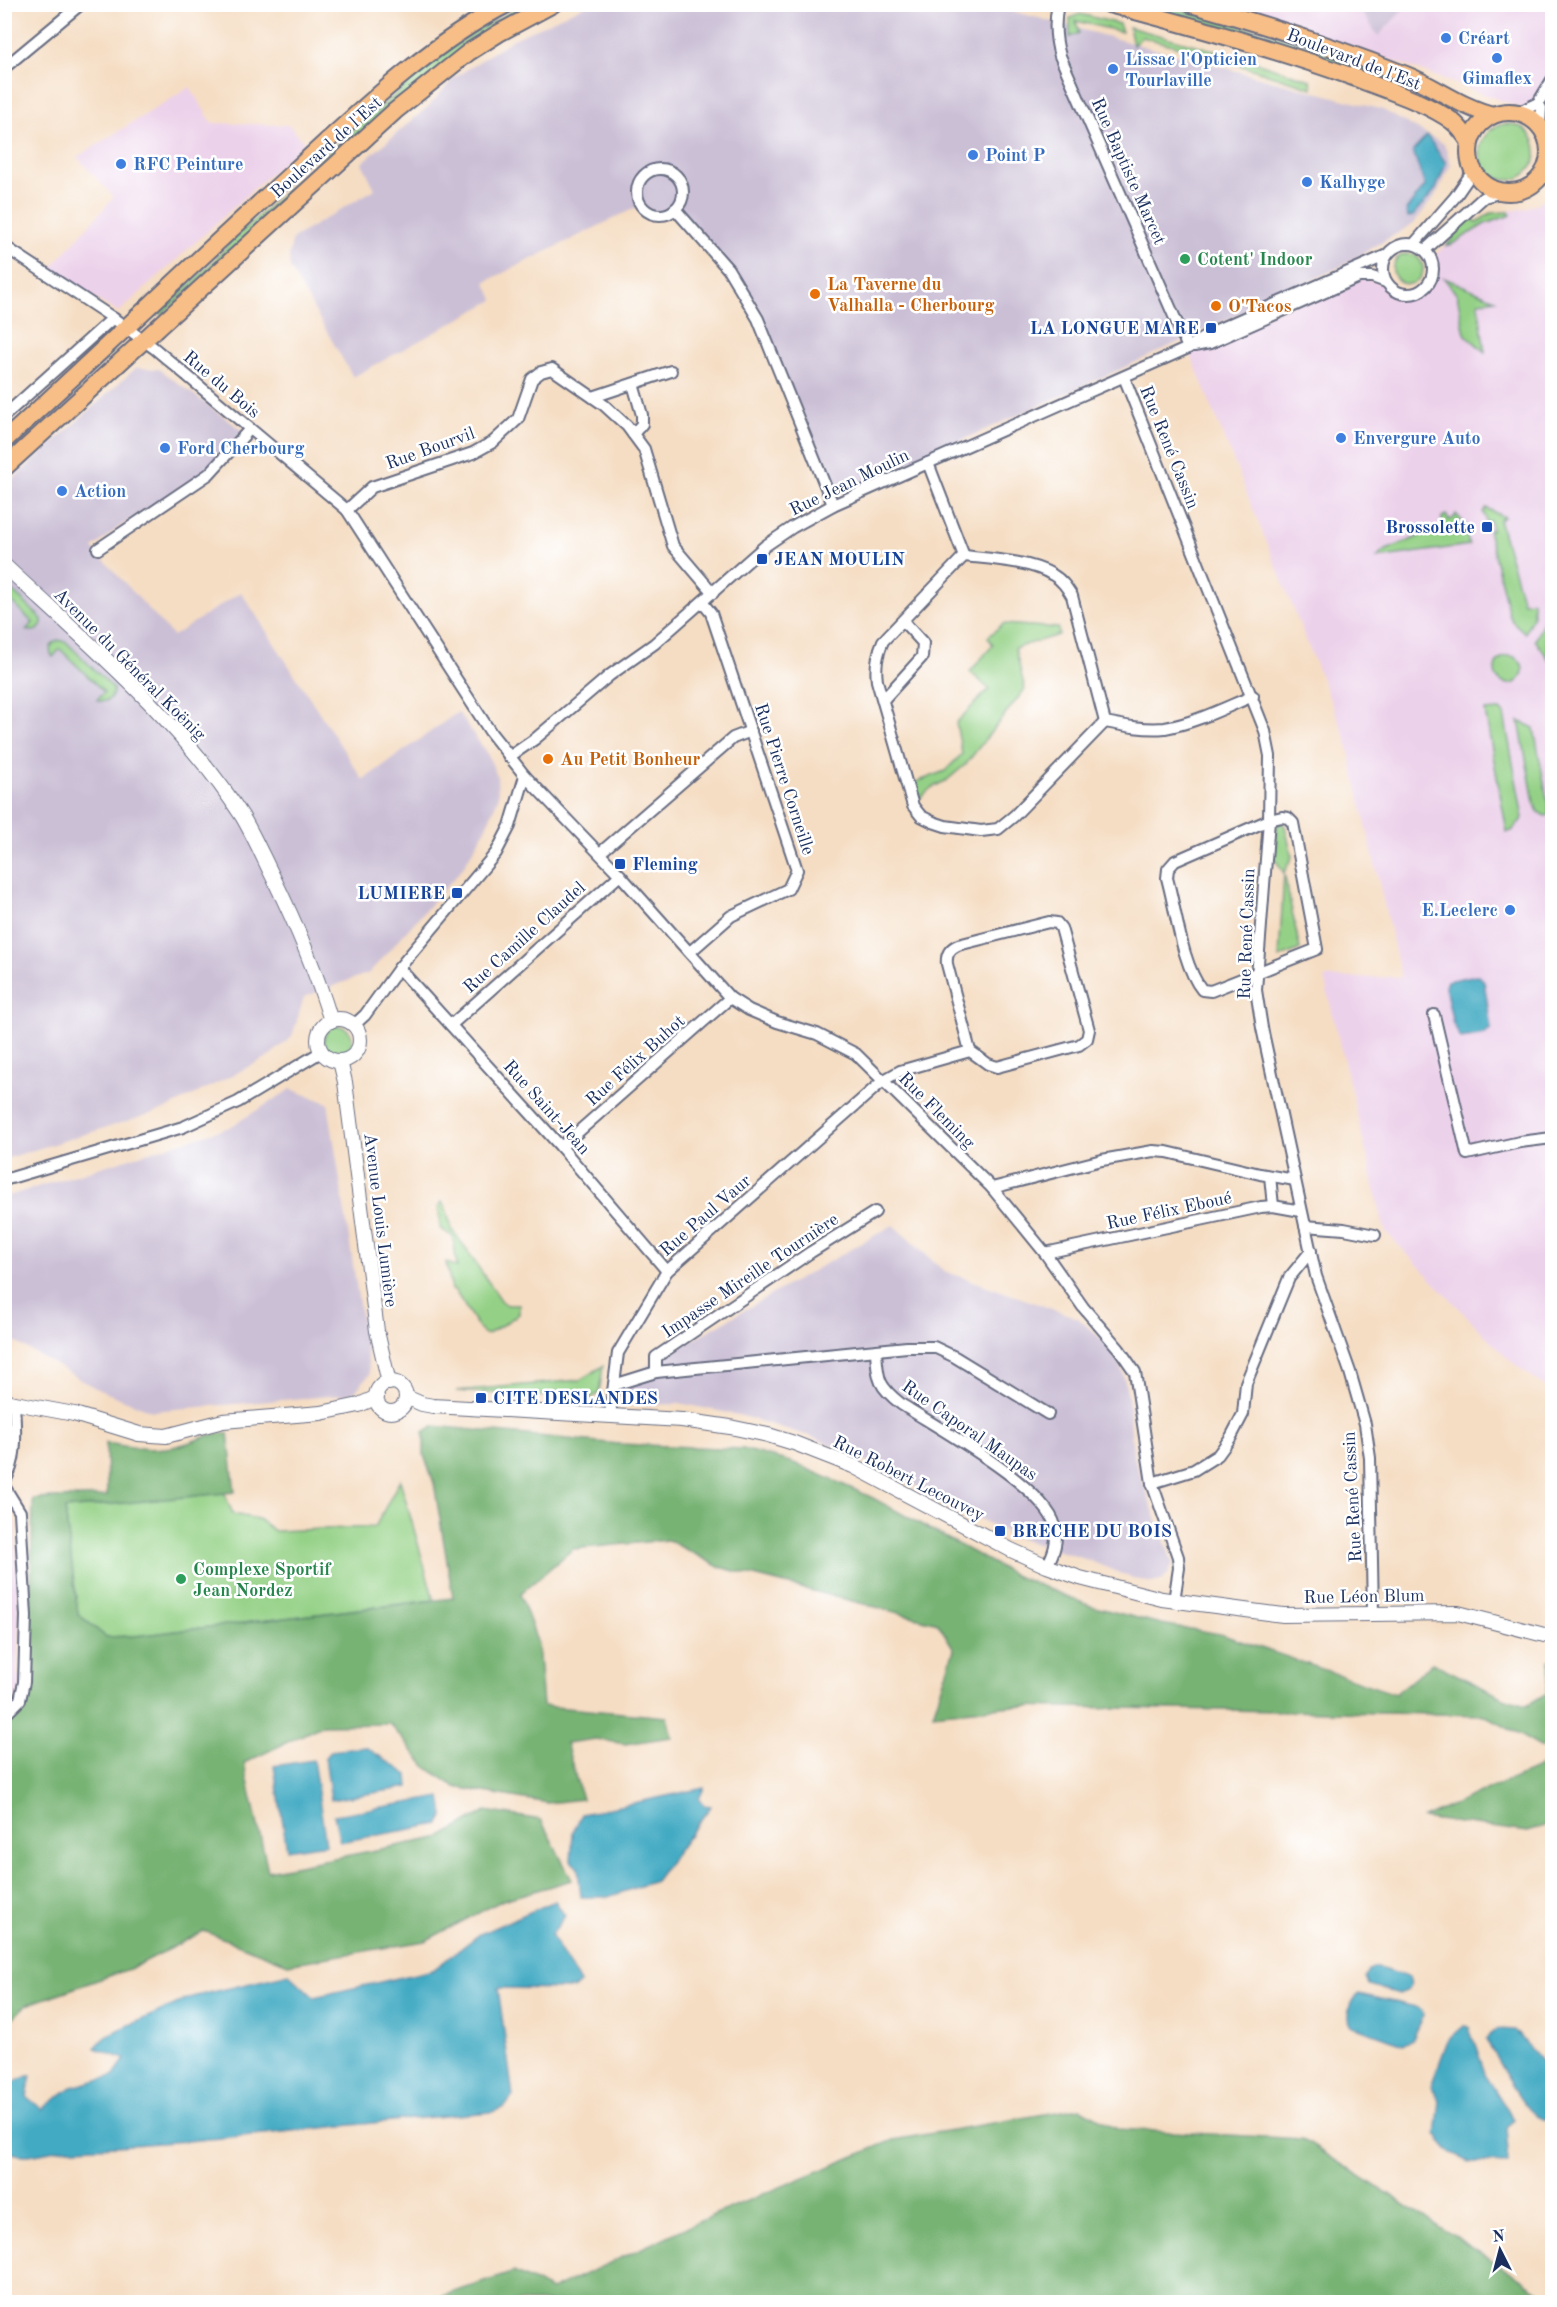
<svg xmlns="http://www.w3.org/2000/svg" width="1557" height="2307" viewBox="0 0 1557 2307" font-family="'Old Standard TT',serif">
  <rect width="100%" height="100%" fill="#fff"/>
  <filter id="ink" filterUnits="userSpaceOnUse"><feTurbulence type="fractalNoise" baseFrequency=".0167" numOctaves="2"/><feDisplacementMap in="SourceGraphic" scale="12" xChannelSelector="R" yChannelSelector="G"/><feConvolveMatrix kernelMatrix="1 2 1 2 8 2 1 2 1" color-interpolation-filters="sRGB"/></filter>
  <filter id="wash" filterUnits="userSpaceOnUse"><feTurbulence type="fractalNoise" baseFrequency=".008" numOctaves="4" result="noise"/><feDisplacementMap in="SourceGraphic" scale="24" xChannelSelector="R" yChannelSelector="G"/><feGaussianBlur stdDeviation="1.35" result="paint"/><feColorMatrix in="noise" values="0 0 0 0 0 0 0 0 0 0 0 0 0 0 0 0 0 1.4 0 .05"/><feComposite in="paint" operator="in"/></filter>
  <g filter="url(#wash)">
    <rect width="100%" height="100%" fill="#f5ddc3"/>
    <g fill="#ecd1ea">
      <path d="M 1214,5 L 1357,5 L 1378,35 L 1408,5 L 1552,5 L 1552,119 L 1372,53 Z"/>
      <path d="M 190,87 L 212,123 L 289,125 L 304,143 L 119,312 L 47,273 L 114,197 L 77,157 Z"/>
      <path d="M 1552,194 L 1552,1392 L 1509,1360 L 1385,1231 L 1324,978 L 1401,977 L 1346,739 L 1188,348 L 1359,277 L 1389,285 L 1403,294 L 1419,292 L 1425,288 L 1432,277 L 1432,260 L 1469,217 L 1477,222 L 1491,213 L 1524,209 L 1543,201 Z"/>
      <path d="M 5,1521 L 15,1521 L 19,1616 L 17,1676 L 21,1676 L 21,1686 L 14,1701 L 5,1710 Z"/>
    </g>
    <g fill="#cbbfd5">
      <path d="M 586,5 L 990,5 L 1383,110 L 1444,144 L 1451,164 L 1437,194 L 1413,224 L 1340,267 L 1121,369 L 839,495 L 758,319 L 728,269 L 675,209 L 669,213 L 656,214 L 641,205 L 485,282 L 494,300 L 353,377 L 290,268 L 289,255 L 293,238 L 375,189 L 362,163 L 430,105 L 454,78 L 512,40 Z"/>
      <path d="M 1357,5 L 1408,5 L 1378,36 Z"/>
      <path d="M 136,368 L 159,369 L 243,431 L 206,471 L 119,527 L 93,548 L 173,636 L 241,592 L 363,780 L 458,712 L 488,755 L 497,776 L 498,798 L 485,830 L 462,869 L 369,973 L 304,997 L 292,1037 L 268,1057 L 166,1109 L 5,1159 L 5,486 Z"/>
      <path d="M 291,1089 L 328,1103 L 370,1374 L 353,1394 L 152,1411 L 99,1390 L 5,1336 L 5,1197 L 230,1127 Z"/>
      <path d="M 893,1225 L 944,1271 L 1078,1318 L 1110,1347 L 1123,1373 L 1128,1396 L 1133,1455 L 1173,1564 L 1168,1574 L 1160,1581 L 1152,1583 L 1129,1577 L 1088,1560 L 1017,1538 L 855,1455 L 809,1436 L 743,1416 L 684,1404 L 626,1405 L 614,1385 Z"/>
    </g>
    <g fill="#94d186" stroke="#588072" stroke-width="1.5">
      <path d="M 524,5 L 537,5 L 350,142 L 162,315 L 159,313 L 214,261 L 232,240 L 357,127 L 441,56 L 479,29 Z"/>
      <path d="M 1138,5 L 1160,5 L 1293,40 L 1375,70 L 1441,100 L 1440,103 L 1291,46 Z"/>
      <path d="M 1080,14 L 1119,24 L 1122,32 L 1076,21 L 1079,33 L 1070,37 L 1070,18 Z"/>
      <path d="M 1129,27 L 1246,59 L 1311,80 L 1312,88 L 1191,50 L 1142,37 L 1133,45 Z"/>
      <circle cx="1508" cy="152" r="28"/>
      <path d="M 1509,212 L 1511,215 L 1485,224 L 1449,246 L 1446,246 L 1469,217 L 1477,222 L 1491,213 Z"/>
      <circle cx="1408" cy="269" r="15"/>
      <path d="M 1444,278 L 1495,299 L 1478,302 L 1485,352 L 1465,334 L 1457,295 Z"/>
      <path d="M 110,349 L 113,352 L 5,457 L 5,453 L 52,403 Z"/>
      <path d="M 1486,508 L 1504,517 L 1499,520 L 1523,602 L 1533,601 L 1533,616 L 1525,633 L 1512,621 L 1509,614 L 1488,530 L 1492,530 L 1490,521 L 1486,522 L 1483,512 Z"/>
      <path d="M 1456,514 L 1464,523 L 1469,545 L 1377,558 L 1384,551 L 1442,527 L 1442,517 L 1446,515 L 1449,520 L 1454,518 Z"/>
      <path d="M 4,583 L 42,619 C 43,629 36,633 26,630 L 33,623 L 5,595 Z"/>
      <path d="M 1552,603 L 1552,624 L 1547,625 L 1545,629 L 1549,649 L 1552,649 L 1552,661 L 1548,658 L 1535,640 Z"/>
      <path d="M 1003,624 L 1058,628 L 1059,635 L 1015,648 L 1025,689 L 966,764 L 947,780 L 931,788 L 919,799 L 914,783 L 945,771 L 962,754 L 956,723 L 989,689 L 970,672 L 993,645 L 988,637 Z"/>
      <path d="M 58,640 L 66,642 L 113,688 C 114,698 107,704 97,700 L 104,692 L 60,649 L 53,657 C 48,650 50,644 58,640 Z"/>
      <circle cx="1509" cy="670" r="14"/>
      <path d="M 1500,710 L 1504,714 L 1523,818 L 1512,831 L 1507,832 L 1485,711 Z"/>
      <path d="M 1519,721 L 1534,728 L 1550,815 L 1545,816 L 1538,812 L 1534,802 Z"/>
      <path d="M 1281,822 L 1285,826 L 1292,857 L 1284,873 L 1300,949 L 1279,958 L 1284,873 L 1275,859 L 1277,825 Z"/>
      <circle cx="338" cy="1040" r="14"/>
      <path d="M 442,1202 L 445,1206 L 452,1229 L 503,1303 L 508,1305 L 519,1305 L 519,1314 L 487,1335 L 482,1333 L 455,1291 L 452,1290 L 446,1262 L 457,1267 L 453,1237 L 440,1228 L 439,1206 Z"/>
      <path d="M 603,1366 L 599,1393 L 590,1399 L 456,1391 L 580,1380 Z"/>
      <path d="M 400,1480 L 434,1600 L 135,1636 L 106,1637 L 78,1614 L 65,1509 L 224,1492 L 233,1514 L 258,1519 L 275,1531 L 375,1527 Z"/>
    </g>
    <g fill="#77b373" stroke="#497168" stroke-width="1.5">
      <path d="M 433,1426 L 619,1444 L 743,1449 L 794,1463 L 871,1497 L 1016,1576 L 1091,1606 L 1161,1624 L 1220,1634 L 1395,1694 L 1433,1663 L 1506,1699 L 1527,1705 L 1547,1693 L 1550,1660 L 1552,1661 L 1552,1754 L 1485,1715 L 1013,1706 L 933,1714 L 954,1649 L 938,1623 L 719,1567 L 668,1540 L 573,1549 L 520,1594 L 538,1644 L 543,1706 L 667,1717 L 672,1737 L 625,1744 L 596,1739 L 566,1743 L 582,1799 L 548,1803 L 455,1787 L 425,1766 L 390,1724 L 323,1725 L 244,1763 L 268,1871 L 442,1837 L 486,1811 L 541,1820 L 572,1880 L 503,1900 L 425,1941 L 288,1964 L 204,1931 L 132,1968 L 26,2005 L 5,2026 L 5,1720 L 29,1679 L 33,1499 L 107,1496 L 106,1443 C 130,1447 154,1452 177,1446 C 195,1442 210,1432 228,1433 L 235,1492 L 65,1509 L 78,1614 L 106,1637 L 135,1636 L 453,1598 L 434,1483 L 424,1455 L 424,1432 Z"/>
      <path d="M 1552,1762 L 1552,1823 L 1528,1832 L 1423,1818 Z"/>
      <path d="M 1080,2108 L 1117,2129 L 1302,2139 L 1540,2291 L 1545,2302 L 424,2302 L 514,2272 L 551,2290 L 718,2213 L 893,2140 Z"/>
    </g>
    <g fill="#43aac3" stroke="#2f6c90" stroke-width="1.5">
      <path d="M 1427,136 L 1446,163 L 1436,189 L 1413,216 L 1408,217 L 1406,210 L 1425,186 L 1413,151 Z"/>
      <path d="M 1477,975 L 1484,981 L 1491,1028 L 1485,1034 L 1461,1038 L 1453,1024 L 1445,987 L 1447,981 Z"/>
      <path d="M 366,1747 L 408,1775 L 409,1787 L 331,1800 L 325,1758 L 330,1751 Z"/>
      <path d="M 313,1760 L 326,1844 L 287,1850 L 274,1766 Z"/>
      <path d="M 704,1788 L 699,1799 L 704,1805 L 711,1806 L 655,1881 L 608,1897 L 581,1897 L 578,1868 L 571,1861 L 573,1832 L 582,1814 Z"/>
      <path d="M 441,1797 L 444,1815 L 439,1824 L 340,1842 L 334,1815 Z"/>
      <path d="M 555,1901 L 565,1916 L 551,1935 L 580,1983 L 573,1989 L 498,1988 L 513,2096 L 505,2107 L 492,2112 C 351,2123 211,2143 71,2148 C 45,2149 29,2162 5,2150 L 5,2092 L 12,2082 L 31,2075 L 27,2097 L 42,2109 L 72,2087 L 113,2076 L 125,2059 L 95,2048 L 107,2035 L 192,1997 L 289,1974 L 314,1997 L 433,1970 L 480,1934 Z"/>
      <path d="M 1375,1967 L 1409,1977 L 1411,1985 L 1409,1990 L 1399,1994 L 1369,1985 L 1366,1977 L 1369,1970 Z"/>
      <path d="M 1359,1994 L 1416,2007 L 1422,2010 L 1423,2017 L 1412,2041 L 1403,2044 L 1350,2025 C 1345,2016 1350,1999 1359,1994 Z"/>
      <path d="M 1464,2026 L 1469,2027 L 1486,2076 L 1514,2120 L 1506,2127 L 1509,2163 L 1470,2162 L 1452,2154 L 1436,2135 L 1440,2100 L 1431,2086 L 1448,2040 Z"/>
      <path d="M 1498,2029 L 1515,2030 L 1542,2062 L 1547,2077 L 1552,2077 L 1552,2121 C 1546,2120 1540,2119 1535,2115 C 1517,2099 1499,2062 1486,2040 L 1490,2034 Z"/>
    </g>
  </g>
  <g filter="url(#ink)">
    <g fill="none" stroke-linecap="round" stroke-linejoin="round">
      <defs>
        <g id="minor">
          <path d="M 1058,4 C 1054,22 1055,39 1060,56 L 1188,348"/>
          <path d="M 4,68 L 81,4"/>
          <path d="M 1538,103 L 1541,108 L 1540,126"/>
          <path d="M 1517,113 L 1538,103 L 1552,80"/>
          <circle cx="660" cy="192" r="23"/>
          <path d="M 675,209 L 728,269 L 758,319 L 833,505"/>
          <circle cx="1408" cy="269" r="25"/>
          <path d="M 1414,244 L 1455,197 L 1473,171"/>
          <path d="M 4,246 L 113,318 L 154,348 L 347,510 L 491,733 L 525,776 L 620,875 L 730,998 L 749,1010 L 777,1022 L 817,1034 L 856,1054 L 992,1188 L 1045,1253 L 1083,1307 L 1119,1349 L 1135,1372 L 1152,1483 L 1178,1557 L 1179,1568 L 1174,1601"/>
          <path d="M 1425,250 L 1484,197 L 1503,192"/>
          <path d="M 1194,346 L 1210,343 L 1359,277 L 1372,277 L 1386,282"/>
          <path d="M 1124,377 L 1265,731 L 1270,756 L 1269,820 L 1256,990 L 1262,1028 L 1316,1276 L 1350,1372 L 1365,1424 L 1370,1458 L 1373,1613"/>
          <path d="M 633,384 L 642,415 L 642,424 L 633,434"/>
          <path d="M 593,397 L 671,371"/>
          <path d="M 4,416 L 113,318"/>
          <path d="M 928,463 L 964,556"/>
          <path d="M 347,510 L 372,487 L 473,453 L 493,442 L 518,419 L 532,379 L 541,372 L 552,369 L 604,405 L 627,426 L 644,449 L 673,546 L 713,593"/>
          <path d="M 98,549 L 209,474 L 249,430"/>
          <path d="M 964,556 L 883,641 C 877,655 875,666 877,681 L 913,806 L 921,816 L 933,822 L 945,826 L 981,831 L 998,829 L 1014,816 L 1105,722"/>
          <path d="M 964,556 C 990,559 1031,561 1053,575 C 1062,580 1067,588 1072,596 L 1105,722 C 1125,726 1145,730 1165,728 C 1195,723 1224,708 1253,696"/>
          <path d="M 883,700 L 922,657 L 923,643 L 903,621"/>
          <path d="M 509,757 L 535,739 L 610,675 L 654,644 L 765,546 L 793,527 L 833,505 L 1188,348 L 1214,331 L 1387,255"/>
          <path d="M 1282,817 L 1288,818 L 1293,823 L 1317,949 L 1211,991 L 1202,990 C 1182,965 1176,910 1167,878 L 1168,869 L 1175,861 L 1269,820 Z"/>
          <path d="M 600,853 L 733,738 L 751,731"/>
          <path d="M 690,952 L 731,916 L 788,889 L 797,870 L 711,613 L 703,603"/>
          <path d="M 399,968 L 561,1147 L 667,1271"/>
          <path d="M 1434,1015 L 1467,1154 L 1520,1142 L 1552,1138"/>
          <path d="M 354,1025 L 365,1015 L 399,968 L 496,853 L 510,826 L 525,776"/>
          <path d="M 451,1025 L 620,875"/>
          <path d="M 561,1147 L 730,998"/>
          <path d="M 1270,1176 L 1273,1206"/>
          <path d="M 4,1180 L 183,1127 L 238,1102 L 321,1052"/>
          <path d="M 992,1188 L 1102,1160 L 1153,1151 L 1167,1152 L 1260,1174 L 1295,1180"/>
          <path d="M 1305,1226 L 1344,1229 L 1375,1235"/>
          <path d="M 1045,1253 L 1261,1207 L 1273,1206 L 1301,1211"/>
          <path d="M 876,1352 C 878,1380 878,1386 901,1404 C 936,1427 1046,1487 1055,1526 C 1058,1541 1054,1553 1047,1566"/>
          <path d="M 656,1372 L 656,1357 L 811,1252 L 875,1212"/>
          <path d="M 614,1385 L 656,1372 L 907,1347 L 934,1347 L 955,1357 L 1048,1414"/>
          <path d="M 610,1415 L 618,1353 L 667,1271 L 884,1080 L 900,1071 L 970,1051 L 947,964 C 946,955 949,949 958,945 L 1049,922 L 1057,923 L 1061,928 L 1089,1030 L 1087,1039 L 1079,1045 L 997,1067 L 988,1064 L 970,1051"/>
          <path d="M 4,1482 C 19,1461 15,1426 14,1402"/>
          <path d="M 1152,1483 L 1194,1470 L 1218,1455 L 1231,1437 L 1243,1414 L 1246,1383 L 1289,1278 L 1311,1251"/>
          <path d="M 4,1486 L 20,1512 L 26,1616 L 24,1682 L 20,1700 L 4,1716"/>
        </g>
        <g id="tertiary">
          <path d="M 4,565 C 88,643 180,720 242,816 C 254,836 263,857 273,877 C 296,924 316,971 331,1021"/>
          <circle cx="339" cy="1040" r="21"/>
          <path d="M 340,1061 L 345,1082 L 377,1331 L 389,1383"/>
          <circle cx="391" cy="1397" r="15"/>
          <path d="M 406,1397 L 422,1404 L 433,1406 L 682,1420 L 730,1427 L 768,1435 L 794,1443 L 853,1466 L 1011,1550 L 1047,1566 L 1080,1578 L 1162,1599 L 1283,1615 L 1458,1613 L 1552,1637"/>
          <path d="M 4,1401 L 74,1414 L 139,1434 L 166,1436 L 223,1421 L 321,1413 L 359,1405 L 377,1397"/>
        </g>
        <g id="primary">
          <path d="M 1109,4 C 1193,26 1275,49 1356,78 C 1384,89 1428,103 1452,121 C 1459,126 1465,135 1470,142"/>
          <path d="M 1191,4 C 1264,24 1335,47 1406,75 C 1435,86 1462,108 1493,115"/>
          <circle cx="1509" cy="152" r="40"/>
          <path d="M 4,441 C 100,353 194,263 290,175 C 357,114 426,46 507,4"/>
          <path d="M 4,468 L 395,111 L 469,52 L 499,33 L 553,4"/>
        </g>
      </defs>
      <use href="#minor" stroke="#676c81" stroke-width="14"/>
      <use href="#tertiary" stroke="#676c81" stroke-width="16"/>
      <use href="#primary" stroke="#676c81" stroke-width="20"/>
      <use href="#minor" stroke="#fff" stroke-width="10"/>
      <use href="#tertiary" stroke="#fff" stroke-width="14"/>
      <use href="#primary" stroke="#f7be87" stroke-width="16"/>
    </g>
  </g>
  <g fill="#3f7fe0" stroke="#fff" stroke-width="2">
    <circle cx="1446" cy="38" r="6"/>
    <circle cx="1497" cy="58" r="6"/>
    <circle cx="1113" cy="69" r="6"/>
    <circle cx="973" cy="155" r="6"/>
    <circle cx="121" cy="164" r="6"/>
    <circle cx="1307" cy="182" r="6"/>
    <circle cx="1341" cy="438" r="6"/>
    <circle cx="165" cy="448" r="6"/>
    <circle cx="62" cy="491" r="6"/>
    <circle cx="1510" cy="910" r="6"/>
  </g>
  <g fill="#2e9e5b" stroke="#fff" stroke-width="2">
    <circle cx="1185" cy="259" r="6"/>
    <circle cx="181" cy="1579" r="6"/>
  </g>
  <g fill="#e8710a" stroke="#fff" stroke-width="2">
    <circle cx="815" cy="294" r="6"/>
    <circle cx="1216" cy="306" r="6"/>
    <circle cx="548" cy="759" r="6"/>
  </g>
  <g fill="#1a4fb4" stroke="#fff" stroke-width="2">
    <rect x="1205" y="322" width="12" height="12" rx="3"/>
    <rect x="1481" y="521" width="12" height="12" rx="3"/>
    <rect x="756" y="553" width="12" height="12" rx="3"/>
    <rect x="614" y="858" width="12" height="12" rx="3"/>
    <rect x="451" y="887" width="12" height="12" rx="3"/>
    <rect x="475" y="1392" width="12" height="12" rx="3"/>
    <rect x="994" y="1525" width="12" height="12" rx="3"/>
  </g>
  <g text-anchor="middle" stroke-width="5" stroke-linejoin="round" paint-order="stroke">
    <g font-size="18" font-weight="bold" fill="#366cbe" stroke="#fff" text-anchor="start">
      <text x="1458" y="44">Créart</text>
      <text x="1125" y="65">Lissac l'Opticien<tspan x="1125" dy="21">Tourlaville</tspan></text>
      <text x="1497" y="84" text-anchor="middle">Gimaflex</text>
      <text x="985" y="161">Point P</text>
      <text x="133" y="170">RFC Peinture</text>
      <text x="1319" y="188">Kalhyge</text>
      <text x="1353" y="444">Envergure Auto</text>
      <text x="177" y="454">Ford Cherbourg</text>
      <text x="74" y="497">Action</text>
      <text x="1498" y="916" text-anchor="end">E.Leclerc</text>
    </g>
    <g font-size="18" fill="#1b2f5e" stroke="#fff">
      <text transform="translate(1354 59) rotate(21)" y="6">Boulevard de l'Est</text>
      <text transform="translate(326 147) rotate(-42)" y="6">Boulevard de l'Est</text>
      <text transform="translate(1129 171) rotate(66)" y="6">Rue Baptiste Marcet</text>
      <text transform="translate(222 384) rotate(40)" y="6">Rue du Bois</text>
      <text transform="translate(1170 447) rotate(68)" y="6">Rue René Cassin</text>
      <text transform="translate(430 448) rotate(-20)" y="6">Rue Bourvil</text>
      <text transform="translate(849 482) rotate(-26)" y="6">Rue Jean Moulin</text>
      <text transform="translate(130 664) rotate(45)" y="6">Avenue du Général Koënig</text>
      <text transform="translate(785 779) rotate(72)" y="6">Rue Pierre Corneille</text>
      <text transform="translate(1246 934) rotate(-88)" y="6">Rue René Cassin</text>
      <text transform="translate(524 937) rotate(-42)" y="6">Rue Camille Claudel</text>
      <text transform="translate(635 1060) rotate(-42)" y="6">Rue Félix Buhot</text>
      <text transform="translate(547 1107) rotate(48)" y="6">Rue Saint-Jean</text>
      <text transform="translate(937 1110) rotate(45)" y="6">Rue Fleming</text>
      <text transform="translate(1169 1210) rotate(-12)" y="6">Rue Félix Eboué</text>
      <text transform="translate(705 1215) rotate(-41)" y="6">Rue Paul Vaur</text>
      <text transform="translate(381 1220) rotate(83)" y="6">Avenue Louis Lumière</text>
      <text transform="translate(750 1275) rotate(-34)" y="6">Impasse Mireille Tournière</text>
      <text transform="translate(970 1430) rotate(35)" y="6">Rue Caporal Maupas</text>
      <text transform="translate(909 1478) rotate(27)" y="6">Rue Robert Lecouvey</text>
      <text transform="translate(1352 1497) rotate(-93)" y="6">Rue René Cassin</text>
      <text transform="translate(1364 1596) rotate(-1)" y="6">Rue Léon Blum</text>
    </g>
    <g font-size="18" font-weight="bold" fill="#27864d" stroke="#fff" text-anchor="start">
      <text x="1197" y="265">Cotent' Indoor</text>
      <text x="193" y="1575">Complexe Sportif<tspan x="193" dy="21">Jean Nordez</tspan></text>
    </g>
    <g font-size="18" font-weight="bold" fill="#c56008" stroke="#fff" text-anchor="start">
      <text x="827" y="290">La Taverne du<tspan x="827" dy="21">Valhalla - Cherbourg</tspan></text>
      <text x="1228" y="312">O'Tacos</text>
      <text x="560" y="765">Au Petit Bonheur</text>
    </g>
    <g font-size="18" font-weight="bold" fill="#164399" stroke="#fff" text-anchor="start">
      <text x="1199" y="334" text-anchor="end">LA LONGUE MARE</text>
      <text x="1475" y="533" text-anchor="end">Brossolette</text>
      <text x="774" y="565">JEAN MOULIN</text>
      <text x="632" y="870">Fleming</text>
      <text x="445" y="899" text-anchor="end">LUMIERE</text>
      <text x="493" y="1404">CITE DESLANDES</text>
      <text x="1012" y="1537">BRECHE DU BOIS</text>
    </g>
  </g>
  <rect width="1557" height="2307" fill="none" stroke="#fff" stroke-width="24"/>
  <g transform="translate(1500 2250) rotate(354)" stroke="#ffffff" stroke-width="4.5" paint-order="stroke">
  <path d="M0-4.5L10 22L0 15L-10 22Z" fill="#1b2f5e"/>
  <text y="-9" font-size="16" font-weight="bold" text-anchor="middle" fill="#1b2f5e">N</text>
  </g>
</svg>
